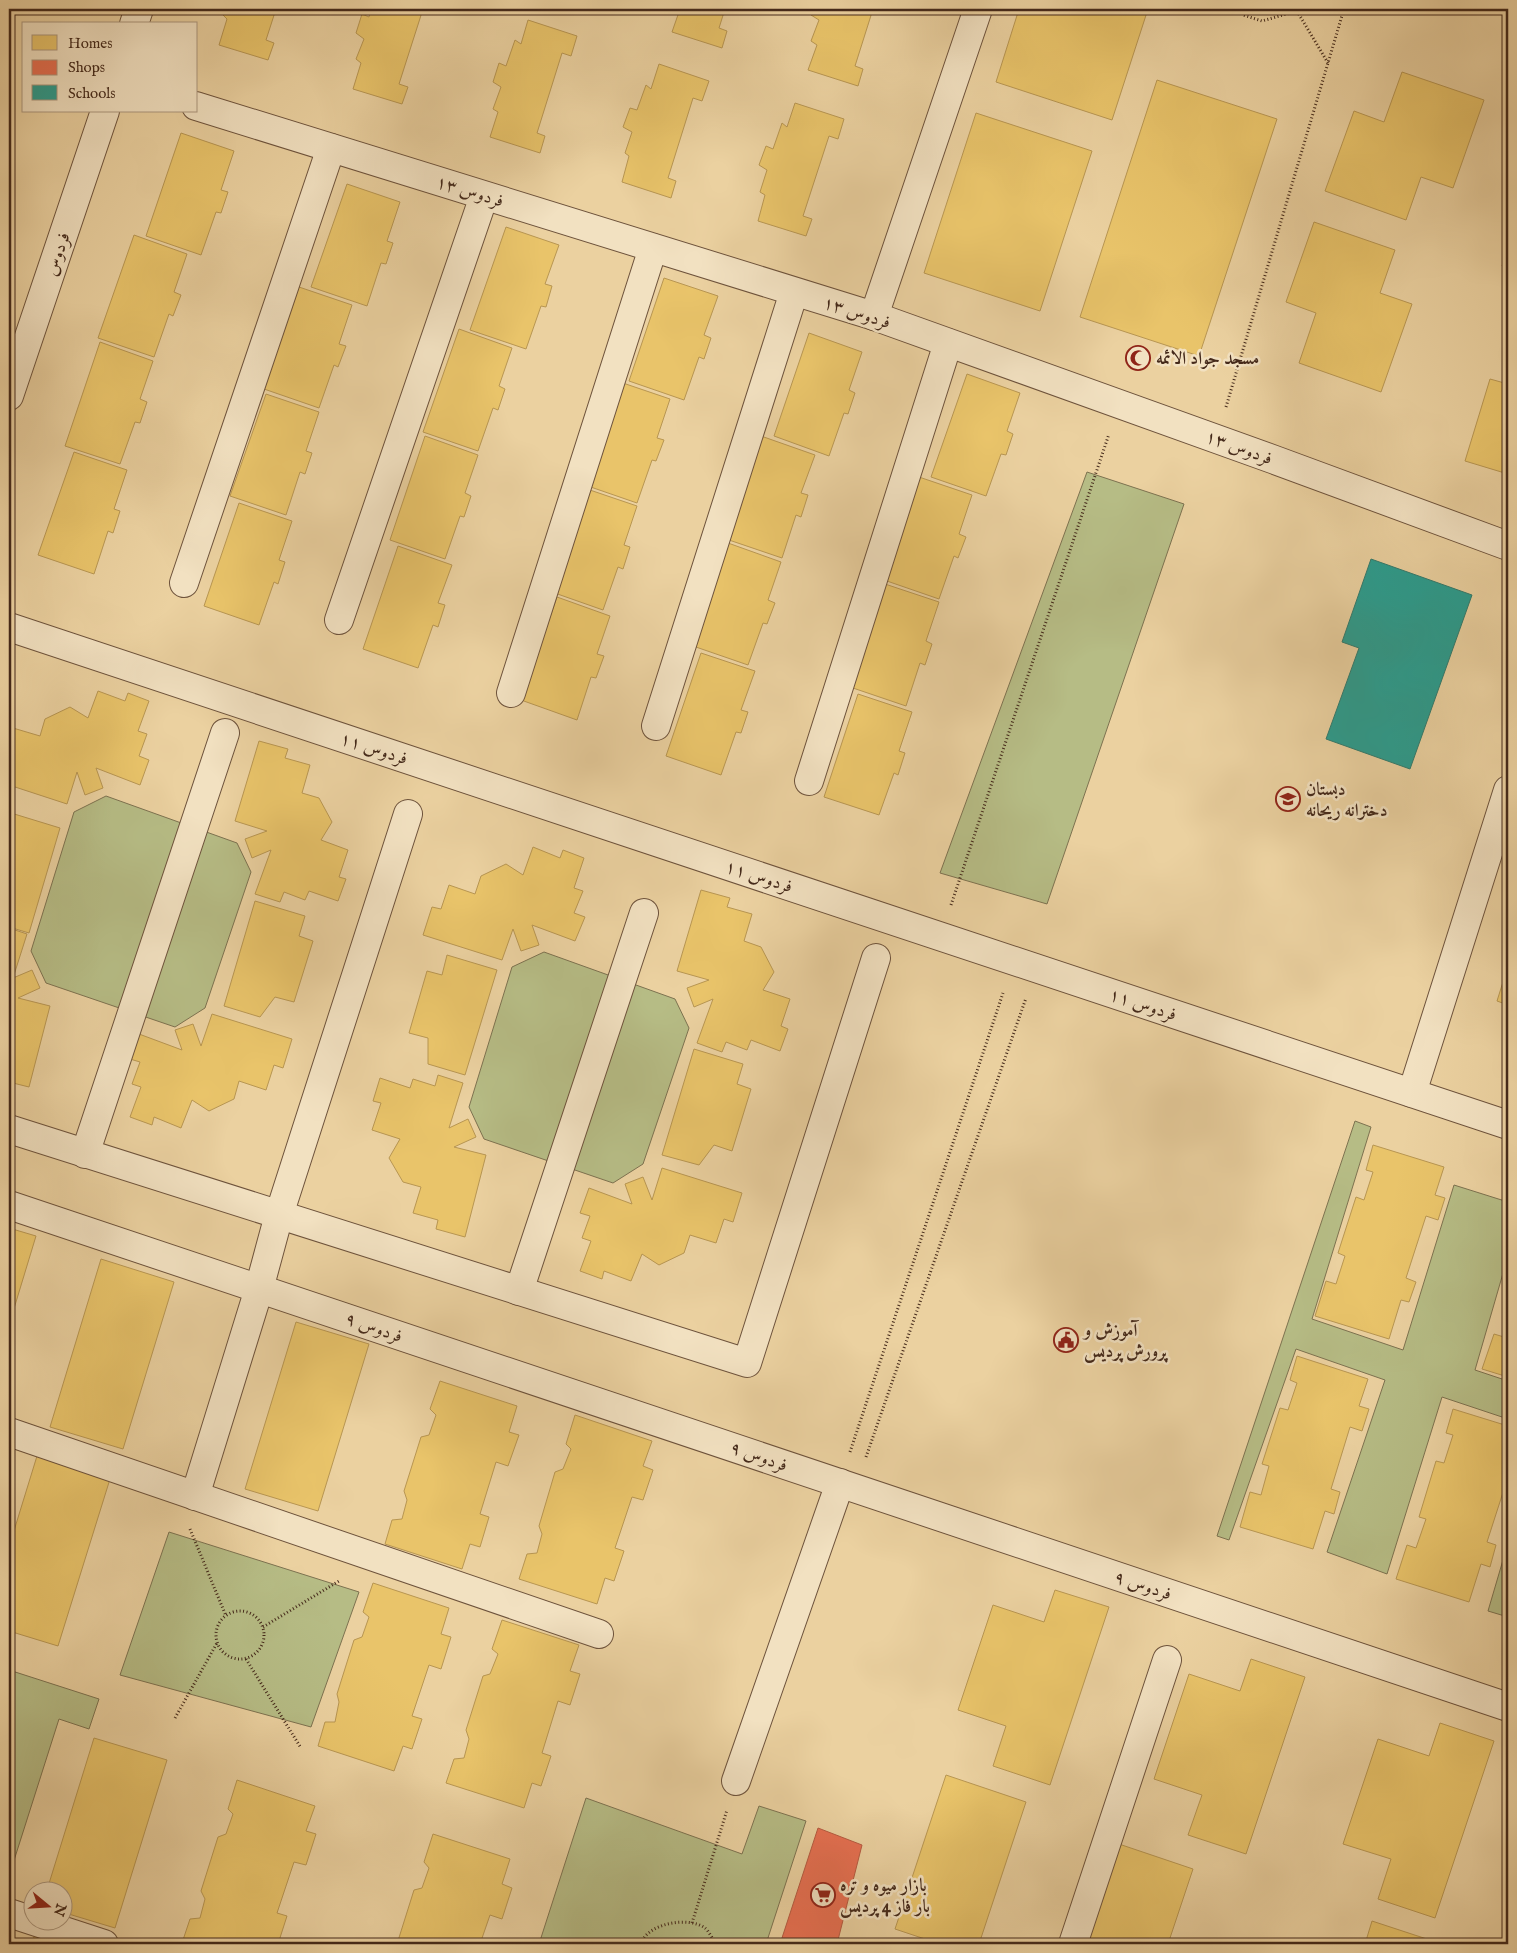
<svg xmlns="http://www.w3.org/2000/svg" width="1517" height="1953" viewBox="0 0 1517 1953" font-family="'IM FELL English',Amiri,serif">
  <rect width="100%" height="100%" fill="#ebd1a0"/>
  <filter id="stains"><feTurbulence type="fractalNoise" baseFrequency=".004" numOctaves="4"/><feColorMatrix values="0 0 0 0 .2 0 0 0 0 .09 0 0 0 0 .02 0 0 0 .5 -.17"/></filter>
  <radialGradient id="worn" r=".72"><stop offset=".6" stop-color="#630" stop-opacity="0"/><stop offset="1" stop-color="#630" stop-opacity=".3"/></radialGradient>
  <g fill="#b6bc85" stroke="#7d7250">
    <path d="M 1087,472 L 1184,504 L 1047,904 L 940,873 Z"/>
    <path d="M 106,796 L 237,843 L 251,872 L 205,1008 L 175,1027 L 46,983 L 31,951 L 74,812 Z"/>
    <path d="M 544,952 L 675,999 L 689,1028 L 643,1164 L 613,1183 L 484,1139 L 469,1107 L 512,967 Z"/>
    <path d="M 1355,1121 L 1371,1127 L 1312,1319 L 1403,1350 L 1454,1185 L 1508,1202 L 1508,1256 L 1475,1370 L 1508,1381 L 1508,1419 L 1442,1397 L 1387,1574 L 1327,1552 L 1385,1380 L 1296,1349 L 1229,1540 L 1217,1536 Z"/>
    <path d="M 169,1532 L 359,1592 L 311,1727 L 120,1675 Z"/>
    <path d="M 1508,1543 L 1508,1617 L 1488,1611 Z"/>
    <path d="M 9,1670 L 99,1699 L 89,1729 L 59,1719 L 10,1873 Z"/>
    <path d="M 586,1798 L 742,1854 L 759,1806 L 806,1821 L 766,1944 L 539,1944 Z"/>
  </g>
  <g fill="#e9c46a" stroke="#b89652">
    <path d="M 225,9 L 276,9 L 266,40 L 274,43 L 268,60 L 219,45 L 227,19 L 223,15 Z"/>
    <path d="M 371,9 L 423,9 L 399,84 L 408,87 L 402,104 L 353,89 L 361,63 L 356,59 L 364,39 L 356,33 L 362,14 L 369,17 Z"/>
    <path d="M 680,9 L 725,9 L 719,28 L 727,31 L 722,48 L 672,32 Z"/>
    <path d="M 813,9 L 873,9 L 855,66 L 863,69 L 858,86 L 808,70 L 817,45 L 811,41 L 819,20 L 811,15 Z"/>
    <path d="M 1019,9 L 1148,9 L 1112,120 L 996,82 Z"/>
    <path d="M 528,20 L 577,36 L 571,56 L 562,53 L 537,133 L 545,136 L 540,153 L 490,137 L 498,112 L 493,109 L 501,87 L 493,82 L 499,63 L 506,66 L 515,40 L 521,44 Z"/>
    <path d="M 659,64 L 709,81 L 702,101 L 693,98 L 668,178 L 676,181 L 671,198 L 622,182 L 629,156 L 625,153 L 632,132 L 623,127 L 630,108 L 637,110 L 646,85 L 651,89 Z"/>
    <path d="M 1402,72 L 1484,100 L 1453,188 L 1421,177 L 1406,220 L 1325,191 L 1354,111 L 1384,122 Z"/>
    <path d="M 1157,80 L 1277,119 L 1199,356 L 1080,317 Z"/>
    <path d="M 795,103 L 844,119 L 838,139 L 829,136 L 803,216 L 812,219 L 806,236 L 758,221 L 765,195 L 760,192 L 767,170 L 759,165 L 766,146 L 773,149 L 782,123 L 787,127 Z"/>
    <path d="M 976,113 L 1092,151 L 1040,311 L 924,273 Z"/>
    <path d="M 181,133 L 234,151 L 221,190 L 228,192 L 221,213 L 216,212 L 201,255 L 146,236 Z"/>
    <path d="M 347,184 L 400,202 L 387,241 L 393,243 L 386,264 L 381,263 L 367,306 L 311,287 Z"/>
    <path d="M 1314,222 L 1395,250 L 1380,293 L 1412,304 L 1381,392 L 1299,363 L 1316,313 L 1286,302 Z"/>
    <path d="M 506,227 L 559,245 L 545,284 L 552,286 L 546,307 L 541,306 L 526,349 L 470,330 Z"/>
    <path d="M 134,235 L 187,254 L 174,292 L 181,295 L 173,316 L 169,314 L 154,357 L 98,338 Z"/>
    <path d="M 1508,246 L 1508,268 L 1502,266 Z"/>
    <path d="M 664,278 L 718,296 L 704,335 L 711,338 L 704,359 L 699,357 L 684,400 L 629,381 Z"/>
    <path d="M 299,287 L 352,305 L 339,344 L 346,346 L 338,367 L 334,365 L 319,408 L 264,389 Z"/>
    <path d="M 459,329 L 512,348 L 499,386 L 505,389 L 498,410 L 493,408 L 478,451 L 423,432 Z"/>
    <path d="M 809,333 L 862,352 L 849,390 L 855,393 L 848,414 L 844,413 L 829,456 L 774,436 Z"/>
    <path d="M 100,342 L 153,361 L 140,399 L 147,402 L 140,423 L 135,422 L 120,464 L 65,446 Z"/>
    <path d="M 967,374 L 1020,393 L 1007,431 L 1013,434 L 1006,455 L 1001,454 L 986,496 L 931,477 Z"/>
    <path d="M 1490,379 L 1508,384 L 1508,474 L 1465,461 Z"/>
    <path d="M 617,381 L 670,399 L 657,438 L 664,440 L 656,461 L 652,460 L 637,503 L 582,484 Z"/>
    <path d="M 266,394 L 319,412 L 306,451 L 312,453 L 305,474 L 300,472 L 286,515 L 230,496 Z"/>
    <path d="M 425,436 L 478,455 L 465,493 L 471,496 L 464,517 L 460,516 L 445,559 L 390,540 Z"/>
    <path d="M 761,436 L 815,455 L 801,493 L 808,495 L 801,517 L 796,515 L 782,558 L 726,539 Z"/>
    <path d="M 74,452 L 127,470 L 114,509 L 120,511 L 113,533 L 108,531 L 94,574 L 38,555 Z"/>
    <path d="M 919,477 L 972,495 L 959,534 L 966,537 L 958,558 L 954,556 L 939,599 L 884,580 Z"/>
    <path d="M 584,488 L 637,506 L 624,545 L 630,547 L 623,569 L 618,567 L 603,610 L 549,591 Z"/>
    <path d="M 239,503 L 292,521 L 279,560 L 285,562 L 278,584 L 274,582 L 259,625 L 204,606 Z"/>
    <path d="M 728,543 L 781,562 L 768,600 L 775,603 L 767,624 L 763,623 L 748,665 L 693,646 Z"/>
    <path d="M 398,546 L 452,565 L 438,603 L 445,605 L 438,627 L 433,625 L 418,668 L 363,649 Z"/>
    <path d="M 885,584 L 939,602 L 926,641 L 932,644 L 925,665 L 920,663 L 906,706 L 850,687 Z"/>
    <path d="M 557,597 L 610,616 L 597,654 L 604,656 L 596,678 L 591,677 L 577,720 L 521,700 Z"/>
    <path d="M 701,653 L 755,671 L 741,710 L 748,712 L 741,733 L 736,732 L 721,775 L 666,756 Z"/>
    <path d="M 98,691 L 125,701 L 128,693 L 149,701 L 138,731 L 147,734 L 139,756 L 149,760 L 140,785 L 96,768 L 103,788 L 85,795 L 77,772 L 67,804 L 9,785 L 9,741 L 13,728 L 40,736 L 45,719 L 70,707 L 88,718 Z"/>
    <path d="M 858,694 L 912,712 L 899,751 L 905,753 L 898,775 L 894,773 L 879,815 L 824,797 Z"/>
    <path d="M 259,741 L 288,749 L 285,758 L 310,765 L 302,793 L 319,798 L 332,822 L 321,840 L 348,850 L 339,877 L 346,879 L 338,901 L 309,891 L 305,900 L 284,892 L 280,902 L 255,894 L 271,850 L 252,858 L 245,839 L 267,831 L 235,821 Z"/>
    <path d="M 11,813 L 60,828 L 29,933 L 9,927 L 9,821 Z"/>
    <path d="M 533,847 L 560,858 L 563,850 L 584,858 L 574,888 L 583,891 L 574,913 L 585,917 L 575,941 L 532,925 L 539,945 L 521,951 L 513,929 L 502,960 L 423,935 L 432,907 L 441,909 L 449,885 L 475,894 L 481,876 L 506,864 L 523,875 Z"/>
    <path d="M 701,890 L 730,898 L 727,907 L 752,914 L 744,941 L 761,947 L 774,972 L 763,990 L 790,999 L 781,1026 L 788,1029 L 780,1051 L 751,1040 L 747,1050 L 726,1042 L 722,1052 L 697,1043 L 713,999 L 694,1007 L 687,988 L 709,980 L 677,971 Z"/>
    <path d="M 255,901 L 305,916 L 299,936 L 313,941 L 294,1002 L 275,997 L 260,1017 L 224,1006 Z"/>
    <path d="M 9,928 L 27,934 L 13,978 L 32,970 L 40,988 L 18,998 L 50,1006 L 29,1087 L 9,1082 Z"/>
    <path d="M 447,955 L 497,970 L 465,1075 L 428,1064 L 428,1038 L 409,1033 L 427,971 L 442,975 Z"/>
    <path d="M 1508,966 L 1508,1005 L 1497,1001 Z"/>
    <path d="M 212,1014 L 292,1039 L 283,1068 L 274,1065 L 266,1090 L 239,1081 L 234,1099 L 209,1111 L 192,1100 L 181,1128 L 154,1117 L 152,1125 L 130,1117 L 141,1087 L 132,1084 L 140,1062 L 130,1059 L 139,1034 L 182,1050 L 175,1030 L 193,1024 L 201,1046 Z"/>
    <path d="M 694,1049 L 743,1064 L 737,1084 L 751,1089 L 732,1151 L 714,1145 L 699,1165 L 662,1155 Z"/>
    <path d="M 438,1075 L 463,1083 L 449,1128 L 468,1119 L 476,1137 L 454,1147 L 486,1155 L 465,1237 L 436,1229 L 438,1220 L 413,1213 L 421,1187 L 403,1182 L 389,1158 L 400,1139 L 372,1130 L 381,1103 L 373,1101 L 380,1078 L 410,1088 L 413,1079 L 435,1086 Z"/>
    <path d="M 1373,1145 L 1444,1167 L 1435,1195 L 1445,1198 L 1438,1220 L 1426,1216 L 1406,1278 L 1416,1282 L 1409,1302 L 1401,1300 L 1389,1339 L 1315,1316 L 1326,1281 L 1336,1284 L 1345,1256 L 1338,1253 L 1356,1197 L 1364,1200 L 1373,1172 L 1366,1170 Z"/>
    <path d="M 662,1168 L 742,1193 L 733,1222 L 724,1219 L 716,1243 L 690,1235 L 684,1253 L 659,1265 L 642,1254 L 631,1281 L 604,1271 L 602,1279 L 580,1271 L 591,1241 L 582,1238 L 590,1216 L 580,1213 L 589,1188 L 632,1204 L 625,1184 L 643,1177 L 652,1200 Z"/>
    <path d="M 9,1228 L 36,1236 L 9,1325 Z"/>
    <path d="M 101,1259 L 174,1282 L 123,1449 L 50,1427 Z"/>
    <path d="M 296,1322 L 369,1344 L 318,1511 L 245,1489 Z"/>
    <path d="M 1508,1322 L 1508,1377 L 1482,1369 L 1494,1334 L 1504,1337 Z"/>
    <path d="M 1297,1356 L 1368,1379 L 1359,1406 L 1369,1409 L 1362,1431 L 1350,1427 L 1331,1489 L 1340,1492 L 1334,1514 L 1325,1511 L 1313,1549 L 1240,1527 L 1250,1492 L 1261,1495 L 1269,1466 L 1262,1464 L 1280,1408 L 1288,1410 L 1297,1383 L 1290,1380 Z"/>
    <path d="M 440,1381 L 517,1406 L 509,1432 L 519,1435 L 508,1466 L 496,1462 L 480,1514 L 489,1517 L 480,1547 L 470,1544 L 462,1569 L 385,1544 L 392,1520 L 402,1519 L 407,1500 L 404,1491 L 421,1437 L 429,1435 L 436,1415 L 430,1409 Z"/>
    <path d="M 1453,1409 L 1508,1426 L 1508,1481 L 1507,1480 L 1487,1542 L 1496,1545 L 1490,1567 L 1481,1564 L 1469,1602 L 1396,1579 L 1407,1545 L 1416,1548 L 1426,1519 L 1419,1517 L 1436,1461 L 1444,1463 L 1453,1435 L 1446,1433 Z"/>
    <path d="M 575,1415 L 652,1441 L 643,1466 L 653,1470 L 643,1500 L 632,1497 L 615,1548 L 624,1551 L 614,1581 L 605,1578 L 597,1604 L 519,1579 L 527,1554 L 537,1553 L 542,1534 L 539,1526 L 555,1472 L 563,1469 L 571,1449 L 566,1444 Z"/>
    <path d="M 37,1456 L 110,1479 L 58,1646 L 9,1631 L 9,1547 Z"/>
    <path d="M 373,1583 L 449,1608 L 441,1634 L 451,1637 L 441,1669 L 429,1665 L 412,1716 L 422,1719 L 412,1749 L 403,1746 L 394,1771 L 318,1746 L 325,1722 L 335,1722 L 339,1702 L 337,1694 L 354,1640 L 362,1637 L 369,1617 L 363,1612 Z"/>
    <path d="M 1055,1590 L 1109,1607 L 1050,1785 L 993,1766 L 1006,1726 L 958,1710 L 993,1605 L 1044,1622 Z"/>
    <path d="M 502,1620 L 579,1645 L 570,1671 L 580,1674 L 570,1705 L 558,1701 L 542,1753 L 551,1756 L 541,1786 L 532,1783 L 524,1808 L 446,1783 L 454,1759 L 464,1758 L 469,1739 L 466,1730 L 483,1676 L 490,1674 L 498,1654 L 492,1649 Z"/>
    <path d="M 1251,1659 L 1305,1677 L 1246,1854 L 1188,1835 L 1202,1795 L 1154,1779 L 1189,1674 L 1240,1691 Z"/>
    <path d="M 1440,1723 L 1494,1741 L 1435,1918 L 1378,1899 L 1391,1859 L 1343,1844 L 1378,1739 L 1429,1756 Z"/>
    <path d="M 94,1738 L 167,1760 L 115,1928 L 62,1912 L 62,1890 L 47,1890 Z"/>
    <path d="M 946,1775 L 1026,1802 L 979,1944 L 940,1944 L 895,1929 Z"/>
    <path d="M 237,1780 L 315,1806 L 306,1831 L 316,1834 L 306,1865 L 294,1862 L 277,1913 L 287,1916 L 278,1944 L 182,1943 L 190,1919 L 200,1918 L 205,1899 L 201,1891 L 218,1837 L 226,1834 L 233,1814 L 228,1809 Z"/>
    <path d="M 433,1834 L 510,1859 L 502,1884 L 512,1888 L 502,1919 L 490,1915 L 480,1944 L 397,1944 L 414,1890 L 422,1888 L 429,1868 L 424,1862 Z"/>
    <path d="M 1113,1842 L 1193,1869 L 1168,1944 L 1079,1944 Z"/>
    <path d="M 1372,1921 L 1442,1944 L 1365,1944 Z"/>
    <path d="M 35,1933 L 73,1944 L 32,1944 Z"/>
  </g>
  <path fill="#e76f51" stroke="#b65a40" d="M 818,1828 L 862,1845 L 837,1944 L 780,1944 Z"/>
  <path fill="#2a9d8f" stroke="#327a6c" d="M 1371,559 L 1472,595 L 1410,769 L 1326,739 L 1359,648 L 1342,642 Z"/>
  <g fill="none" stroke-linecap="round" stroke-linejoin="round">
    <defs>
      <g id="minor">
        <path d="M 134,24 L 139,9"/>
        <path d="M 196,106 L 874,316 L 1275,460 L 1508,546"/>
        <path d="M 874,316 L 978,9"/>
        <path d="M 9,396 L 105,111"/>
        <path d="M 184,583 L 331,148"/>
        <path d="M 339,620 L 484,196"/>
        <path d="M 9,627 L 1508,1125"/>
        <path d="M 511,693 L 653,248"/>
        <path d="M 656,726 L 794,292"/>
        <path d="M 809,781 L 948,343"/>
        <path d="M 1412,1093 L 1508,790"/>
        <path d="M 9,1129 L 747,1363 L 876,958"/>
        <path d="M 85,1154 L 225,733"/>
        <path d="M 9,1205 L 1508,1707"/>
        <path d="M 519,1291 L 644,913"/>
        <path d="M 9,1432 L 599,1634"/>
        <path d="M 195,1496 L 259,1289 L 279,1215 L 408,814"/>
        <path d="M 736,1781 L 840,1483"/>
        <path d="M 9,1913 L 104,1944"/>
        <path d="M 1073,1944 L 1167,1660"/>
      </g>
    </defs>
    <use href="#minor" stroke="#6e533c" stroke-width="30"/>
    <g stroke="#44291a" stroke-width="3" stroke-dasharray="1 2.5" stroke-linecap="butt">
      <path d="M 1243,9 L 1243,15 L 1262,21 L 1297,11 L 1295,9"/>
      <path d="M 1297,11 L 1328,63"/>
      <path d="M 1226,407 L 1344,9"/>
      <path d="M 951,905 L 1109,434"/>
      <path d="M 850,1452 L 1003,993"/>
      <path d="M 866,1457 L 1026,998"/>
      <path d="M 190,1529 L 226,1616"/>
      <circle cx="240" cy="1635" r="24"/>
      <path d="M 263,1627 L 339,1581"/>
      <path d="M 246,1659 L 301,1748"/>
      <path d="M 175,1718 L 217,1643"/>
      <path d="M 692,1923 L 727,1810"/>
      <path d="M 641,1944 C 647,1923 689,1916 705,1928 C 709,1931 713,1940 716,1944"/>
    </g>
    <use href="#minor" stroke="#f2e1c1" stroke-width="28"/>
  </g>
  <defs>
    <symbol id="mosque-ring" viewBox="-11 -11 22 22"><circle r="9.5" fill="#f2e1c1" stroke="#8f2418" stroke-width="1.5"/><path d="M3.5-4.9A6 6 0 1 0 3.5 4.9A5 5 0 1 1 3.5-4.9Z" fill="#8f2418"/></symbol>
    <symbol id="school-ring" viewBox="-11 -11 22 22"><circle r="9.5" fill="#f2e1c1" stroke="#8f2418" stroke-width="1.5"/><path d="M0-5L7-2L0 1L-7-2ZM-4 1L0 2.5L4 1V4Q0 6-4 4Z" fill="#8f2418"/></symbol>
    <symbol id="civic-ring" viewBox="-11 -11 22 22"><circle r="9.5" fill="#f2e1c1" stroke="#8f2418" stroke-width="1.5"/><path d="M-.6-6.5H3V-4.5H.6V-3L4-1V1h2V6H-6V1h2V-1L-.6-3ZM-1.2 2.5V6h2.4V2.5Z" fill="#8f2418"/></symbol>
    <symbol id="supermarket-ring" viewBox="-11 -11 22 22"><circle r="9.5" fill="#f2e1c1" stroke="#8f2418" stroke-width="1.5"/><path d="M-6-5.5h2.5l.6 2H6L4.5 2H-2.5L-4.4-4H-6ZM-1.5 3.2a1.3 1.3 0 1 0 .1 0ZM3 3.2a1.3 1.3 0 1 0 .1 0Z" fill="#8f2418"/></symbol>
  </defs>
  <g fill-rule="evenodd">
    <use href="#mosque-ring" x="1124" y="344" width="28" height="28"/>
    <use href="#school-ring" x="1274" y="785" width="28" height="28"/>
    <use href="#civic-ring" x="1052" y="1326" width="28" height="28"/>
    <use href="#supermarket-ring" x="809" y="1881" width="28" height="28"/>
  </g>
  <g text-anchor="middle" stroke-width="5" stroke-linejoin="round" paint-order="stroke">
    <g font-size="18" fill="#44291a" stroke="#f2e1c1">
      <text transform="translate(470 191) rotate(17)" y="6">فردوس ۱۳</text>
      <text transform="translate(57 254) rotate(-71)" y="6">فردوس</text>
      <text transform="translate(857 312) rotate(18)" y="6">فردوس ۱۳</text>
      <text transform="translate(1239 447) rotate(20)" y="6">فردوس ۱۳</text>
      <text transform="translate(374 748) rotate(18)" y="6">فردوس ۱۱</text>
      <text transform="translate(759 876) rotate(18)" y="6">فردوس ۱۱</text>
      <text transform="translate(1143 1004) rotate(18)" y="6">فردوس ۱۱</text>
      <text transform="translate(374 1327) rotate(19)" y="6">فردوس ۹</text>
      <text transform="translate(759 1456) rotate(19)" y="6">فردوس ۹</text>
      <text transform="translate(1143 1585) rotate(18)" y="6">فردوس ۹</text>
    </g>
    <g font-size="18" font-weight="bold" fill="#44291a" stroke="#f2e1c1" text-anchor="start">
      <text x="1156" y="364">مسجد جواد الائمه</text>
      <text x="1306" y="795">دبستان<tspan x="1306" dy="21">دخترانه ریحانه</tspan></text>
      <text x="1084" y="1336">آموزش و<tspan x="1084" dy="21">پرورش پردیس</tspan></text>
      <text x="840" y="1891">بازار میوه و تره<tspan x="840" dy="21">بار فاز 4 پردیس</tspan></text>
    </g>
  </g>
  <rect width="1517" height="1953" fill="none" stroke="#ebd1a0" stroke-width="30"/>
  <rect x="10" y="10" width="1497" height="1933" fill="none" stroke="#44291a" stroke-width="2.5"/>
  <rect x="15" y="15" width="1487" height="1923" fill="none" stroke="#44291a"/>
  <rect x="22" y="22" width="175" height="90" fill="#f2e1c1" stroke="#ac977e"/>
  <rect x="32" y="35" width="25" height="15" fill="#e9c46a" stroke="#ac977e"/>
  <text x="68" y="48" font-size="15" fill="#44291a">Homes</text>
  <rect x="32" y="60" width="25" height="15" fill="#e76f51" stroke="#ac977e"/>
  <text x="68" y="72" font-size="15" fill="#44291a">Shops</text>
  <rect x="32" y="85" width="25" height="15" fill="#2a9d8f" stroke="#ac977e"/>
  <text x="68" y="98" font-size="15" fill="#44291a">Schools</text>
  <g transform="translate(48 1906) rotate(108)"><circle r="24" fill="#f2e1c1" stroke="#ac977e"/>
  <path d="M0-4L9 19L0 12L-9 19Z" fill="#8f2418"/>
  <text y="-8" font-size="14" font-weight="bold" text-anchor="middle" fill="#44291a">N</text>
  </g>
  <rect width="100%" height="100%" filter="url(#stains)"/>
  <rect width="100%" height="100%" fill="url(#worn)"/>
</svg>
